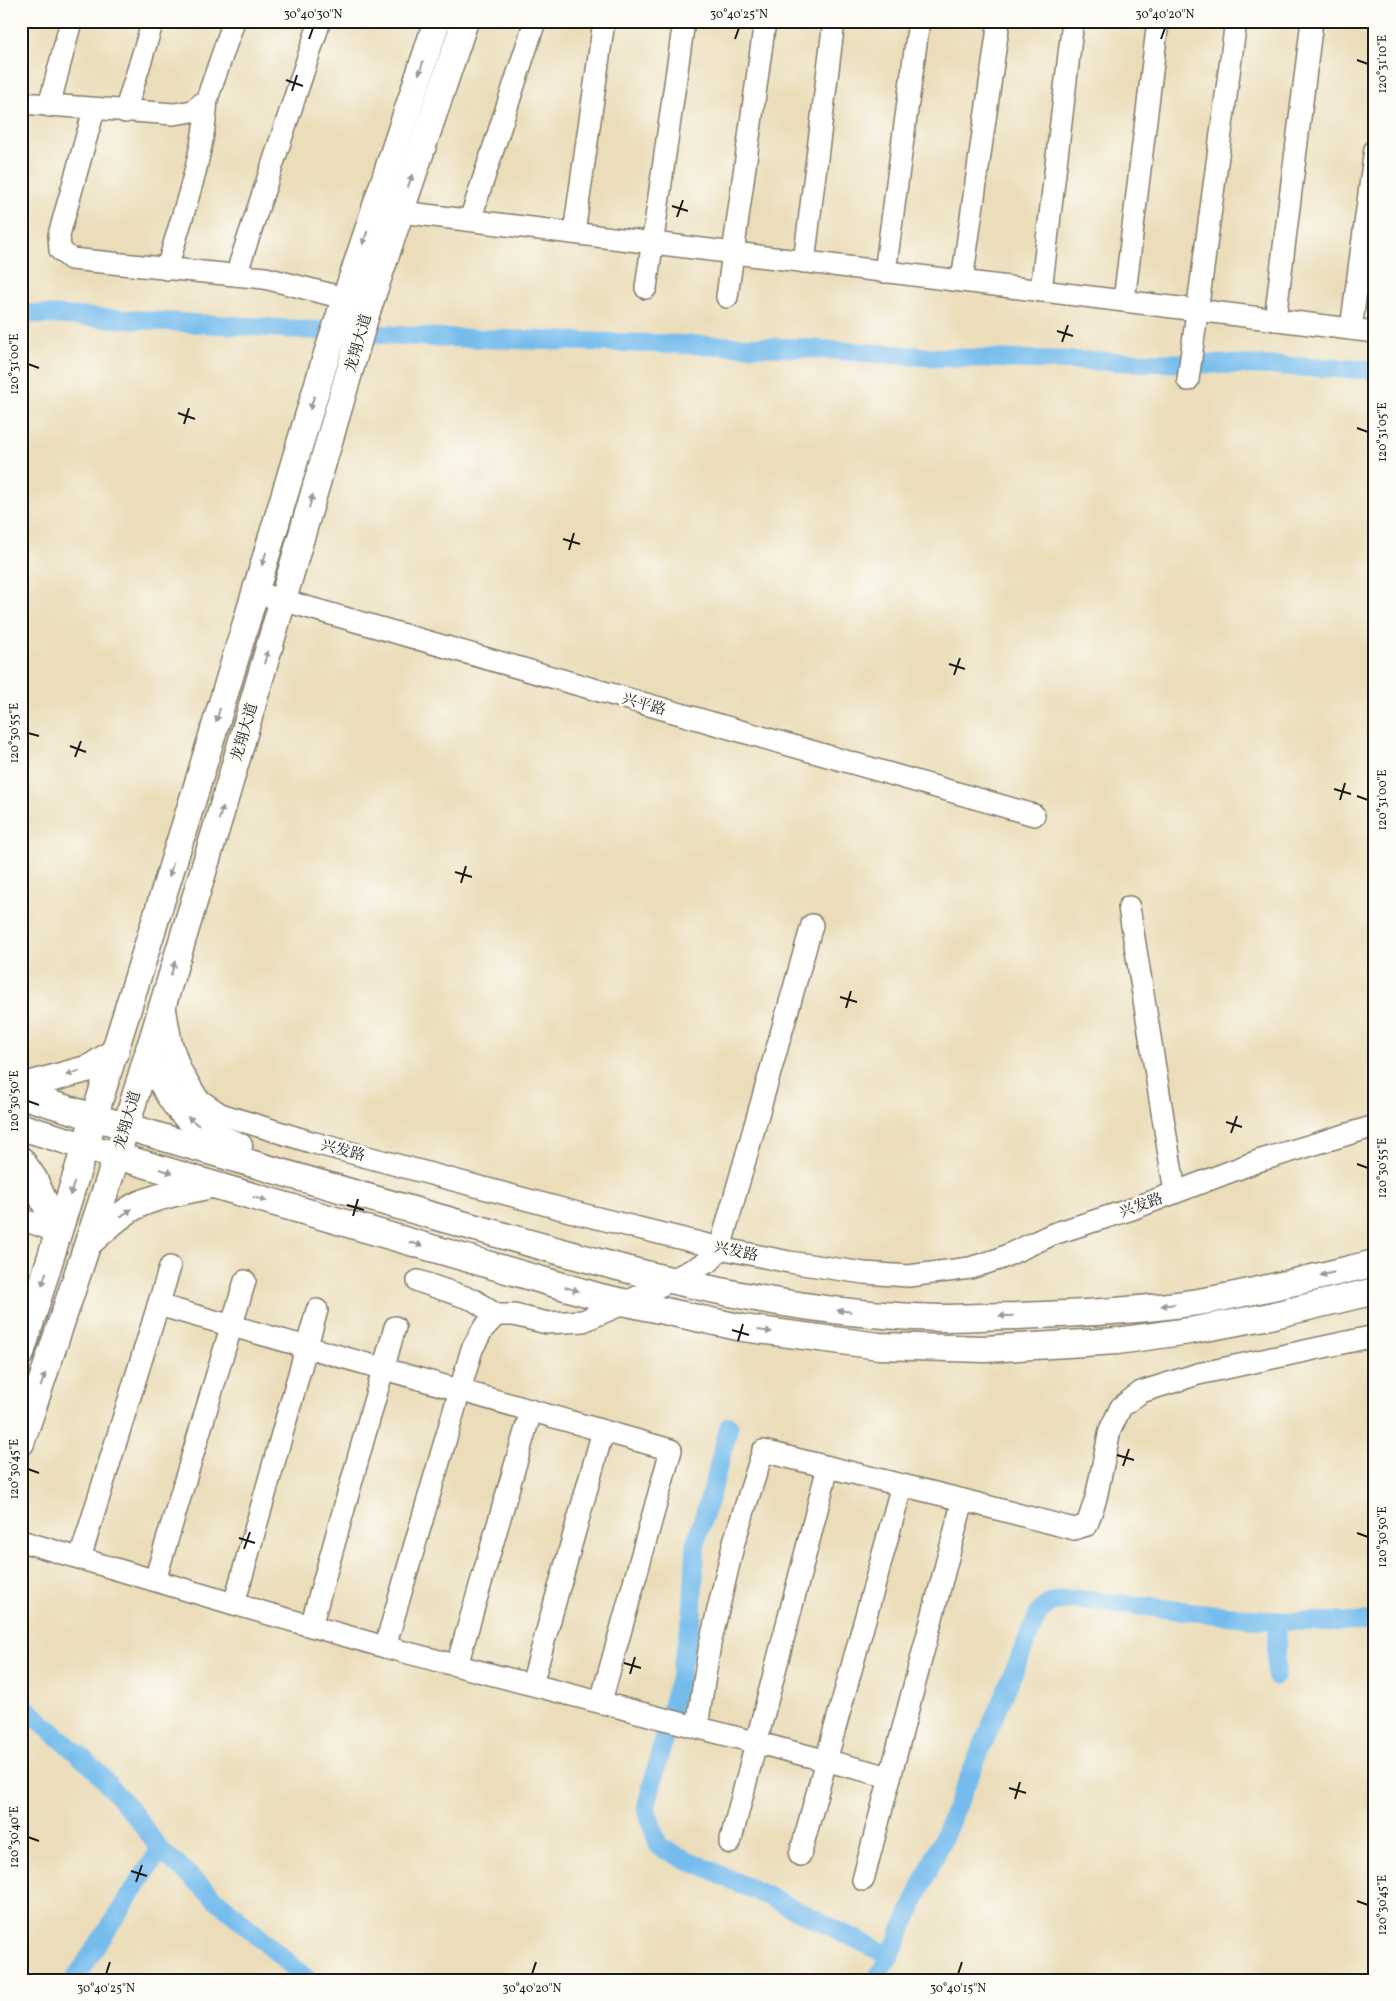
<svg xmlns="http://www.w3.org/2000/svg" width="1396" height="2001" viewBox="0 0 1396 2001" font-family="Vollkorn,'Noto Serif SC',serif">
  <rect width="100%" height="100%" fill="#fdfcf7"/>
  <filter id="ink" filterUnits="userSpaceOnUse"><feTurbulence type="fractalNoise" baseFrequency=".02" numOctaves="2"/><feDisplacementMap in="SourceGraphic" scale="10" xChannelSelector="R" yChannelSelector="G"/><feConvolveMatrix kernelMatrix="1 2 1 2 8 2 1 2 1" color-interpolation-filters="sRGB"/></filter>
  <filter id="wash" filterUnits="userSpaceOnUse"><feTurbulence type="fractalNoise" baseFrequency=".0096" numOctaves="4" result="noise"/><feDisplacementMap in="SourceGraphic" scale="20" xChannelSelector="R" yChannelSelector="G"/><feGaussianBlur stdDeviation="1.12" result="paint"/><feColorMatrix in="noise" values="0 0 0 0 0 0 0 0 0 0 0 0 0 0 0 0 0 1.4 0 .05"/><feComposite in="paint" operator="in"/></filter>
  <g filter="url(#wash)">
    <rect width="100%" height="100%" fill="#ebddb9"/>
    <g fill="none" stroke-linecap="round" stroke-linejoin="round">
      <g stroke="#75bced" stroke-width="19">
        <path d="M 21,313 L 427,337 L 802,348 L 928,357 L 1256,365 L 1375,370"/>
        <path d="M 729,1426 L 713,1487 L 696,1541 L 692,1616 L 680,1675 L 646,1808 L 659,1847 L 776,1900 L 890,1956"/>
        <path d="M 1276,1676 L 1277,1621"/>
        <path d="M 21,1704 L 96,1770 L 137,1818 L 160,1850 L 308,1980"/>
        <path d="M 74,1980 L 160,1850"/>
        <path d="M 876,1980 L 890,1956 L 945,1834 L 1039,1612 L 1051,1602 L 1077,1599 L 1277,1621 L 1375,1622"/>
      </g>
    </g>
  </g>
  <g filter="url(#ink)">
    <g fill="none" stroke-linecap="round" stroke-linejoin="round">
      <defs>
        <g id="minor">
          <path d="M 21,103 L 174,114 L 193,111 L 207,99 L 234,21"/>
          <path d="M 49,106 L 71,21"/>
          <path d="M 94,110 L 59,235 L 60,250 L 71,259 L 265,278 L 344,298"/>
          <path d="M 125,112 L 153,21"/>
          <path d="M 385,210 L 1375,332"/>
          <path d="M 470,220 L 535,21"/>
          <path d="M 574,233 L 604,21"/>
          <path d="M 804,262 L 834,21"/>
          <path d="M 167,269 C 182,214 204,157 207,99"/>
          <path d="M 885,272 L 919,21"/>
          <path d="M 236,275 L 320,21"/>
          <path d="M 962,281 L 999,21"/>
          <path d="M 646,288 L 684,21"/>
          <path d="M 1041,291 L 1073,21"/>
          <path d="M 727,297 L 765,21"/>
          <path d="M 1124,301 L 1158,21"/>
          <path d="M 1275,320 L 1312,21"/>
          <path d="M 1351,329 L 1375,149"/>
          <path d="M 1188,380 L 1236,21"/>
          <path d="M 254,592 L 1034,815"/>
          <path d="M 1129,907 L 1175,1192"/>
          <path d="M 164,1001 L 171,1042 L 180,1069 L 198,1099 L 220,1114 L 311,1142 L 581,1214 L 720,1248 L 789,1262 L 864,1273 L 909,1276 L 970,1268 L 999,1259 L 1053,1234 L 1132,1209 L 1258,1161 L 1375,1126"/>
          <path d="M 21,1219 L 58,1232"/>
          <path d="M 418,1281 L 474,1300 L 496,1315"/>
          <path d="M 158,1305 L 671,1450 L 601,1701"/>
          <path d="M 21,1541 L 234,1604 L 385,1647 L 890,1777"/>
          <path d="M 80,1558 L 170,1267"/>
          <path d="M 155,1580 L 245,1281"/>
          <path d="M 234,1604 L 317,1310"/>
          <path d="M 311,1626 L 395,1327"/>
          <path d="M 385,1647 L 472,1349 L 483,1329 L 496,1315 L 514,1315 L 547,1323 L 583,1321 L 625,1303 L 710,1261 L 720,1248 L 812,925"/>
          <path d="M 457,1665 L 531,1411"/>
          <path d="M 532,1684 L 603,1431"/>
          <path d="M 697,1726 L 710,1644 L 734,1542 L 763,1451 L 963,1500 L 1074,1529 L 1087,1525 L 1096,1498 L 1110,1430 L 1121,1407 L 1141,1392 L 1198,1374 L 1375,1336"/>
          <path d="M 730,1843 L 828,1467"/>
          <path d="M 800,1855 L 902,1485"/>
          <path d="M 863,1880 L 963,1500"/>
        </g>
        <g id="major">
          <path d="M 149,1049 C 168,1104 183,1125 239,1146"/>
          <path d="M 21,1087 L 90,1068 L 116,1051"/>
          <path d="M 21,1095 C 173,1141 324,1185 476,1228 C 628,1271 782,1315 940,1318 C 966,1318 992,1316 1017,1316 C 1077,1314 1138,1311 1198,1302 C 1257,1292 1316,1277 1375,1263"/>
          <path d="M 21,1127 L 214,1185 L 600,1297 L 743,1328 L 879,1346 L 985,1349 L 1117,1341 L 1189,1331 L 1270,1316 L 1375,1291"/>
          <path d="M 21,1160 L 34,1179 L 58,1232"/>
          <path d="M 88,1244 C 102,1231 123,1211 140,1204 C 162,1194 188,1191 211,1185"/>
          <path d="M 21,1353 L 197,786 L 326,357 L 437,21"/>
          <path d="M 21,1443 L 117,1156 L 223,806 L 367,311 L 465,21"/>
        </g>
      </defs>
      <use href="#minor" stroke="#847c6a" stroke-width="24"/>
      <use href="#major" stroke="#847c6a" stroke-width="29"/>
      <use href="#minor" stroke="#fff" stroke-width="21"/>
      <use href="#major" stroke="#fff" stroke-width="26"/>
    </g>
    <defs><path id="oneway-solid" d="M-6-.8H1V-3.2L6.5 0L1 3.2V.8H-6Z" transform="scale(1.25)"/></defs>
    <g fill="#999">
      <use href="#oneway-solid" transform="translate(421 68) rotate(108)"/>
      <use href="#oneway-solid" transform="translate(410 181) rotate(-71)"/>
      <use href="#oneway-solid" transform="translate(365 238) rotate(109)"/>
      <use href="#oneway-solid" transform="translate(312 403) rotate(107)"/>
      <use href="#oneway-solid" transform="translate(311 501) rotate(-74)"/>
      <use href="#oneway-solid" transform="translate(264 559) rotate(107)"/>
      <use href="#oneway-solid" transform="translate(266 657) rotate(-74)"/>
      <use href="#oneway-solid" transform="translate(218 715) rotate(106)"/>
      <use href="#oneway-solid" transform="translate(221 813) rotate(-73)"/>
      <use href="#oneway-solid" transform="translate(171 870) rotate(107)"/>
      <use href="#oneway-solid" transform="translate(173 968) rotate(-73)"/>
      <use href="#oneway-solid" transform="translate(73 1073) rotate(163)"/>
      <use href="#oneway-solid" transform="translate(193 1121) rotate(-142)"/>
      <use href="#oneway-solid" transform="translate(166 1171) rotate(16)"/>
      <use href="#oneway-solid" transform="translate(72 1189) rotate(108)"/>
      <use href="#oneway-solid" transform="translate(260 1199) rotate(16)"/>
      <use href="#oneway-solid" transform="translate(126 1213) rotate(-35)"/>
      <use href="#oneway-solid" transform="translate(416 1244) rotate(16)"/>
      <use href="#oneway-solid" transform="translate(1327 1274) rotate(167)"/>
      <use href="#oneway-solid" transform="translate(44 1279) rotate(107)"/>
      <use href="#oneway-solid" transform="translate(572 1289) rotate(16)"/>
      <use href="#oneway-solid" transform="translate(1168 1305) rotate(173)"/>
      <use href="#oneway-solid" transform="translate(844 1311) rotate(-174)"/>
      <use href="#oneway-solid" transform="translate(1006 1316) rotate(178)"/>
      <use href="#oneway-solid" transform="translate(765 1331) rotate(8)"/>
      <use href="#oneway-solid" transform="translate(43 1380) rotate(-71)"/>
    </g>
  </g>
  <path fill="none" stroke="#1c1c1c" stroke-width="2" d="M 309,39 L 313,28M 735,39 L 739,28M 1161,39 L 1165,28M 1357,60 L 1368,64M 286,80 L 303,86M 292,91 L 297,75M 672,206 L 688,211M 677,217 L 683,200M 1057,331 L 1073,336M 1062,342 L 1068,325M 28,364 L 39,368M 178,413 L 195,419M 184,424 L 189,408M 1357,428 L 1368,432M 563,539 L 580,544M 569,550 L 574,533M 949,664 L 965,669M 954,675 L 960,658M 28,733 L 39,736M 70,746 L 86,752M 75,757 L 81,741M 1334,789 L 1351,794M 1357,796 L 1368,800M 1340,800 L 1345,783M 455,872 L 472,877M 461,883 L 466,866M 840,997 L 857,1002M 846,1008 L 851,991M 28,1101 L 39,1105M 1226,1122 L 1242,1127M 1231,1133 L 1237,1116M 1357,1164 L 1368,1168M 347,1205 L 364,1210M 353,1216 L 358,1199M 732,1330 L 749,1335M 738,1341 L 743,1324M 1117,1455 L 1134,1460M 1123,1466 L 1129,1449M 28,1469 L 39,1473M 1357,1533 L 1368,1537M 239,1538 L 255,1543M 244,1549 L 250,1532M 624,1663 L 641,1668M 630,1674 L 635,1657M 1009,1788 L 1026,1793M 1015,1799 L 1020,1782M 28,1837 L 39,1841M 131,1871 L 147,1876M 136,1882 L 142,1865M 1357,1901 L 1368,1905M 106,1974 L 110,1962M 532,1974 L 536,1962M 958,1974 L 962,1962"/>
  <g text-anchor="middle" stroke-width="5" stroke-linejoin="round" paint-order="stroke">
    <g font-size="15" fill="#1c1c1c" stroke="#fdfcf7">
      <text transform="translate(358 343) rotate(-74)" y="5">龙翔大道</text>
      <text transform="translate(644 704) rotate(16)" y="5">兴平路</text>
      <text transform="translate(244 732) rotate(-74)" y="5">龙翔大道</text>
      <text transform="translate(127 1120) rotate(-74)" y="5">龙翔大道</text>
      <text transform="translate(343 1150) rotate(15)" y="5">兴发路</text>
      <text transform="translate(1141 1205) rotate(-20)" y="5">兴发路</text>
      <text transform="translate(736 1251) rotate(12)" y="5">兴发路</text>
    </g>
  </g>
  <rect width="1396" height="2001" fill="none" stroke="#fdfcf7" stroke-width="55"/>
  <rect x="28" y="28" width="1340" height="1946" fill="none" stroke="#1c1c1c" stroke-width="2"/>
  <g font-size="12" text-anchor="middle" fill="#1c1c1c">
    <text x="313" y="18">30°40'30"N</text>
    <text x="739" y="18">30°40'25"N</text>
    <text x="1165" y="18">30°40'20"N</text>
    <text transform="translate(1382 64) rotate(-90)" y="4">120°31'10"E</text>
    <text transform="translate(14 364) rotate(-90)" y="4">120°31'00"E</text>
    <text transform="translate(1382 432) rotate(-90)" y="4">120°31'05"E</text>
    <text transform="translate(14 733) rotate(-90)" y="4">120°30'55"E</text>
    <text transform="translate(1382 800) rotate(-90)" y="4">120°31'00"E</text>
    <text transform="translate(14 1101) rotate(-90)" y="4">120°30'50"E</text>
    <text transform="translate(1382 1168) rotate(-90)" y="4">120°30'55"E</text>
    <text transform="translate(14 1469) rotate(-90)" y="4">120°30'45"E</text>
    <text transform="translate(1382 1537) rotate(-90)" y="4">120°30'50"E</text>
    <text transform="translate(14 1837) rotate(-90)" y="4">120°30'40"E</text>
    <text transform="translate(1382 1905) rotate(-90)" y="4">120°30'45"E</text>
    <text x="106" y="1992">30°40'25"N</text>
    <text x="532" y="1992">30°40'20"N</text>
    <text x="958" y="1992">30°40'15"N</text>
  </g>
</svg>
